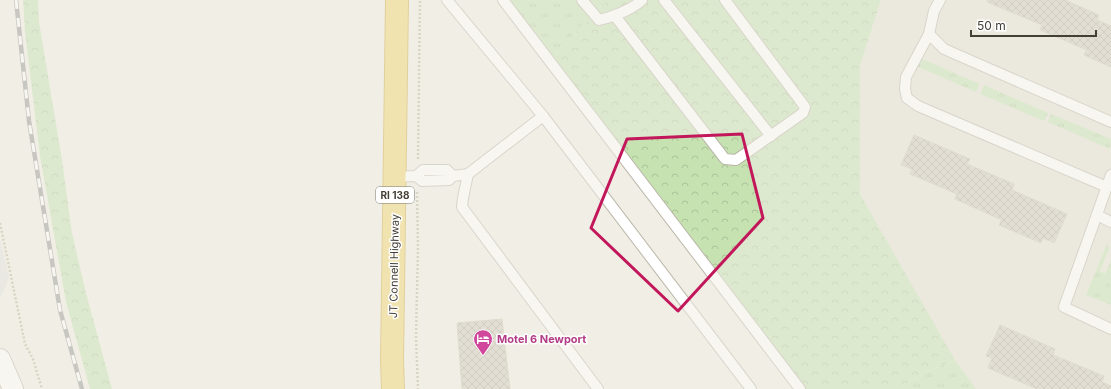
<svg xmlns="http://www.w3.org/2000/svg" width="1111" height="389" viewBox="0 0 1111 389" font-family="Inter,sans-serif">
  <defs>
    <pattern id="grass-tufts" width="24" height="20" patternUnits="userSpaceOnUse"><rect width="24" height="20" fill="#c6e2b1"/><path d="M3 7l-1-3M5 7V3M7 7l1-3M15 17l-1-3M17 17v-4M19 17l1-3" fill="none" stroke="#abc399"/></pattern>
    <pattern id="forest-crowns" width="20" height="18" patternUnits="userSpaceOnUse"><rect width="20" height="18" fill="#c6e2b1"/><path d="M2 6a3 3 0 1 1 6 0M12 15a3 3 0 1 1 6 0" fill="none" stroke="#abc399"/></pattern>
    <pattern id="building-cross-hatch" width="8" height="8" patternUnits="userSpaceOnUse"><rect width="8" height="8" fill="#d1cbbc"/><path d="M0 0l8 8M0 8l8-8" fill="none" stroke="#aba69a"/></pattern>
  </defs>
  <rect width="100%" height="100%" fill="#f1efe5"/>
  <path fill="#e4e1d4" d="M 881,0 L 1111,0 L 1111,389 L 976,389 L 955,360 L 860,194 L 860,65 Z"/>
  <g fill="url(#grass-tufts)">
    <path d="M 508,0 L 607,0 L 553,57 Z"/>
    <path d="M 920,58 L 980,84 L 976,92 L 916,66 Z"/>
    <path d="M 984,85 L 1048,113 L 1044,121 L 980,94 Z"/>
    <path d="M 1051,114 L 1111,139 L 1110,149 L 1048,122 Z"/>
    <path d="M 1107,244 L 1109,249 L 1100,271 L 1105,274 L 1111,261 L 1111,305 L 1086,295 Z"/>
    <path d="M 955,360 L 976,389 L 900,389 L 923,373 Z"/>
  </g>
  <g fill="url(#forest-crowns)">
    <path d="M 23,0 L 38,0 L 39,22 L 62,160 L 72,233 L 86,293 L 112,389 L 90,389 L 66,302 L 40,156 L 25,32 Z"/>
    <path d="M 607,0 L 881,0 L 860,65 L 860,194 L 955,360 L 923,373 L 900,389 L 805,389 L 553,57 Z"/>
  </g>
  <path fill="#e2e1dd" d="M 0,238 L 9,278 L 2,295 L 0,297 Z"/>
  <g fill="url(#building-cross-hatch)" stroke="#cbc4b0">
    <path d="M 988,0 L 1065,0 L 1099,15 L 1097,20 L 1111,26 L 1111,67 L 1084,55 L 1087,50 L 1040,30 L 1042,25 L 987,2 Z"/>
    <path d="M 914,135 L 970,159 L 967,164 L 1014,184 L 1012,190 L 1067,214 L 1054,243 L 1043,238 L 1041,243 L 999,225 L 1002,220 L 955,199 L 957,194 L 910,174 L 912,169 L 901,165 Z"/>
    <path d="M 502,319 L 510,389 L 462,389 L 457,323 Z"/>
    <path d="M 1000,325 L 1055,349 L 1053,355 L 1104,376 L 1102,382 L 1111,386 L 1111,389 L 1037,389 L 988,368 L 992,358 L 986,356 Z"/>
  </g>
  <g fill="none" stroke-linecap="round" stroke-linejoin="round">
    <defs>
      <g id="lane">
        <path d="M 447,0 L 543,116 L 468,174 L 453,176"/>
        <path d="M 503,0 L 800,389"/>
        <path d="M 582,0 L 599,20 C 615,16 630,11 642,0"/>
        <path d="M 664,0 L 771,136"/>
        <path d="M 940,0 L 934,11 L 929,34 L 906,77 L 905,89 L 907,98 L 918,106 L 1107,187"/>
        <path d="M 615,16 L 725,159 L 736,160 L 803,113 L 805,107 L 725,0"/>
        <path d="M 929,34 L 944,49 L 1111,122"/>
        <path d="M 543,116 L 751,389"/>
        <path d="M 468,174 L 463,198 L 462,207 L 598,389"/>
        <path d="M 1111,175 L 1064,307 L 1111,329"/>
        <path d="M 395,177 L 416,176 L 423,170 L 447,170 L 453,176 L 449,180 L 422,181 L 416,176"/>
        <path d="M 1097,215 L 1111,222"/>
      </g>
      <path id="street" d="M 0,359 L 13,389"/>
      <path id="highway" d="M 393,389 L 392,361 L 397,0"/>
    </defs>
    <use href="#lane" stroke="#bbb7a9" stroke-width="12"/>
    <use href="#street" stroke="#bbb7a9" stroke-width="22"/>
    <use href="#highway" stroke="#cfab42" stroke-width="24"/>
    <g stroke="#bcb49b" stroke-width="2.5" stroke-dasharray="2 2" stroke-linecap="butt">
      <path d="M 418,159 L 420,0"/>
      <path d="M 417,192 L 418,248 L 416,337 L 418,389"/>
      <path d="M 0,223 L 25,344 L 33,359 L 42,389"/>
    </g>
    <use href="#lane" stroke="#fff" stroke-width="10"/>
    <use href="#street" stroke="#fff" stroke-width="20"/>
    <use href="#highway" stroke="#f1d570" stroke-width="22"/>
    <defs>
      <path id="rail" d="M 16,0 L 29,121 L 60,310 L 82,389"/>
    </defs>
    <use href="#rail" stroke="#949494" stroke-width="4.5"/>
    <use href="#rail" stroke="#fff" stroke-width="3" stroke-dasharray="9" stroke-linecap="butt"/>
  </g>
  <path d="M0 0H1111V389H0ZM 742,134 L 763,218 L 678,311 L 591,228 L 627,139 Z" fill="#f1efe5" fill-opacity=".55" fill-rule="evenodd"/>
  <path fill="none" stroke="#c2185b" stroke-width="3" stroke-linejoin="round" d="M 742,134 L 763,218 L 678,311 L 591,228 L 627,139 Z"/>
  <defs>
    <symbol id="hotel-pin" viewBox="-11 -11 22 30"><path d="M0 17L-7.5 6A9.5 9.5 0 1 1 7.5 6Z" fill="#d1479c" stroke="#fff"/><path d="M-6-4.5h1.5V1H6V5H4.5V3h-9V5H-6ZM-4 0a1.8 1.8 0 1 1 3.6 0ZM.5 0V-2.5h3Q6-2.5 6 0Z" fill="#fff"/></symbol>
  </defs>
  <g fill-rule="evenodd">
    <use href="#hotel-pin" x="472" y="328" width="22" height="30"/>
  </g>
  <g text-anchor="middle" stroke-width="3" stroke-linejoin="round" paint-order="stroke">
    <rect fill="#fff" stroke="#7b7972" stroke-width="1" x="376" y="187" width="38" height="16" rx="3"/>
    <g font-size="10" font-weight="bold" fill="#433f35">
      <text x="395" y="199">RI 138</text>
    </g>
    <g font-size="11" fill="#433f35" stroke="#fff">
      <text transform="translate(394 266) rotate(-89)" y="4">JT Connell Highway</text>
    </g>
    <g font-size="11" font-weight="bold" fill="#b23c85" stroke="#fff" text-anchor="start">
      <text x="497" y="343">Motel 6 Newport</text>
    </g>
  </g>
  <path d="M971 30v6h125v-6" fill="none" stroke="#433f35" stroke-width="2"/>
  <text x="977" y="30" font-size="12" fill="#433f35" stroke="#ffffff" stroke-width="3" paint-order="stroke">50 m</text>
</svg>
